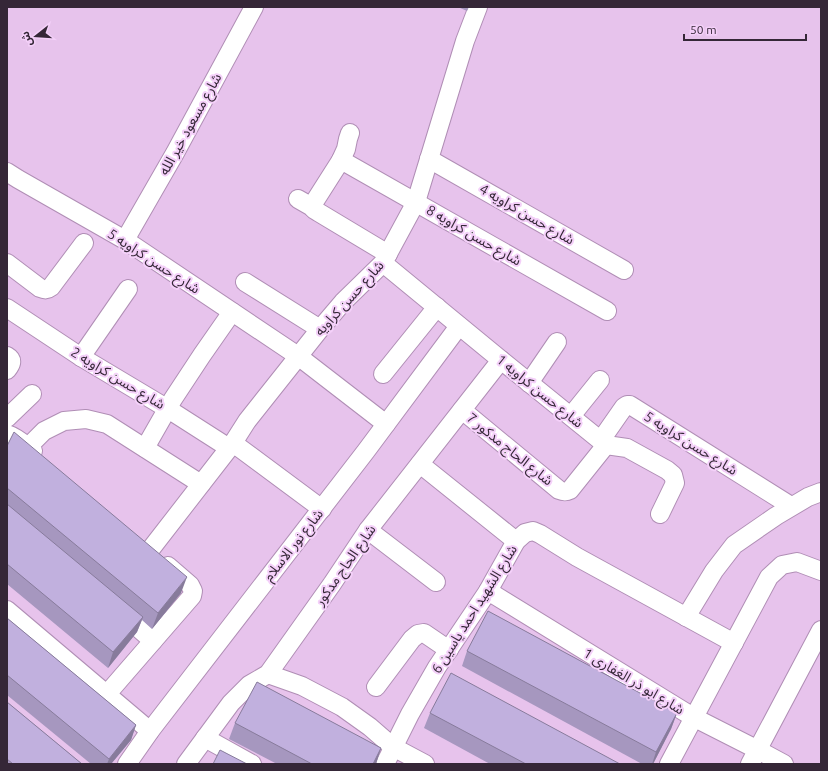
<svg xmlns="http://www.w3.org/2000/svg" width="828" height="771" viewBox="0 0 828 771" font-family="Ubuntu,'Noto Sans Arabic',sans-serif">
  <rect width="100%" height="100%" fill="#e7c3ec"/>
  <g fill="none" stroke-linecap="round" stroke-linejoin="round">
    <defs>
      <g id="street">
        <path d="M 350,133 L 348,139 L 346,149 L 341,160 L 313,204 C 312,209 314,210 318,212 L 388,254"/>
        <path d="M 429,159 L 624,270"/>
        <path d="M 341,160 L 607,311"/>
        <path d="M 7,172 L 18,179 L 125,240 L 298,356 L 386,424"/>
        <path d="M 298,199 L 312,207"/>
        <path d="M 125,240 L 175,153 L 254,7"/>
        <path d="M 7,263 L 40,288 C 45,290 47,290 51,287 L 84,243"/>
        <path d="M 383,263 L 501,360 L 606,445 L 627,448 L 667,470 L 673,475 L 675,483 L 660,514"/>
        <path d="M 245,282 L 320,329"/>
        <path d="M 7,308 L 81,357 L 168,409 L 229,448"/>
        <path d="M 7,356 C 14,360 11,365 7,370"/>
        <path d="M 81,357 L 128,289"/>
        <path d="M 383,374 L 437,307"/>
        <path d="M 529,383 L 557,342"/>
        <path d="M 462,410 L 559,490 C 564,492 566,492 570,490 L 606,445"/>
        <path d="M 571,416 L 600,380"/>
        <path d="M 7,418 L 32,394"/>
        <path d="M 7,434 C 17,437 24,444 33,451"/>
        <path d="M 601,440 L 624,407 L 627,405 L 630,405 L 791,506"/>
        <path d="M 233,443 L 322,509"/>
        <path d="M 28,447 L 44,431 L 64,421 L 86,419 L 107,424 L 201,484"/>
        <path d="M 145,448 L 173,399 L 202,355 L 232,312"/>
        <path d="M 420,464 L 516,541"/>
        <path d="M 368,530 L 436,582"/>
        <path d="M 150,550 L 233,443 L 247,421 L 320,329 L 343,302 L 383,263 L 416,202 L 465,41 L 478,7"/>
        <path d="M 488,591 L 693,717 L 758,750 L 784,764"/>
        <path d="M 7,610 L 150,731"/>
        <path d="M 121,613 L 153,641"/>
        <path d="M 686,617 L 714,571 L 734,545 L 776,516 L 808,497 L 821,492"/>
        <path d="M 268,674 L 302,686 L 342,707 L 370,727 L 393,747 L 425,764"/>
        <path d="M 376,687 L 412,639 L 418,634 L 424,633 L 449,650"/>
        <path d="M 107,694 L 192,596 L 193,591 L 190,585 L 168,566"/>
        <path d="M 205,738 L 252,764"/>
        <path d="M 127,764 L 150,731 L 366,451 L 459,326"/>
        <path d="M 186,764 L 231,703 L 249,685 L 268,674 L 332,584 L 368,530 L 501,360"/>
        <path d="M 385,764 L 410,714 L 437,667 L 488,591 L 516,541 L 525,533 L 533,531 L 540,534 L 577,557 L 734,643"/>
        <path d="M 669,764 L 769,577 L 782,565 L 797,562 L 821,571"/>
        <path d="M 750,764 L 821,630"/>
      </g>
    </defs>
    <use href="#street" stroke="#b08eb5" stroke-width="20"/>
    <use href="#street" stroke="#fff" stroke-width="18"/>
  </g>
  <g fill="#a697bf">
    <path d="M 458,7 L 469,7 L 467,11 Z"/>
    <path d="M 7,446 L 181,593 L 152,629 L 142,620 L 137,632 L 108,668 L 7,584 Z"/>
    <path d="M 7,618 L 136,725 L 131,740 L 111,764 L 91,764 L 7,695 Z"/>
    <path d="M 467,651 L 677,713 L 671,729 L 653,764 L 642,764 L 462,666 Z"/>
    <path d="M 7,702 L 82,764 L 7,764 Z"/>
    <path d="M 430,713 L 620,764 L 490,764 L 424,728 Z"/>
    <path d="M 235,723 L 381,748 L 376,764 L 277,764 L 229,739 Z"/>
  </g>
  <g fill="#877b9b">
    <path d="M 187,577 L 181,593 L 152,629 L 158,613 Z"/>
    <path d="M 143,617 L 137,632 L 108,668 L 113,652 Z"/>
    <path d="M 677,713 L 671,729 L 653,764 L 652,764 L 656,752 Z"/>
    <path d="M 136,725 L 131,740 L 111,764 L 107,764 L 109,759 Z"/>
    <path d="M 381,748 L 376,764 L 373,764 Z"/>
  </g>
  <g fill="#c1b0de" stroke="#877b9b">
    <path d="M 14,432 L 187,577 L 158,613 L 7,488 L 7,446 Z"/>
    <path d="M 7,504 L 143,617 L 113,652 L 7,564 Z"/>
    <path d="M 488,611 L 677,713 L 656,752 L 467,651 Z"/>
    <path d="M 7,618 L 136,725 L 109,759 L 7,675 Z"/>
    <path d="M 451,673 L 620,764 L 526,764 L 430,713 Z"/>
    <path d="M 257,682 L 381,748 L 373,764 L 312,764 L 235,723 Z"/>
    <path d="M 7,702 L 82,764 L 13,764 L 7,759 Z"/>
    <path d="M 220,750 L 247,764 L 213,764 Z"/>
  </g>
  <g text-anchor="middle" stroke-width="4" stroke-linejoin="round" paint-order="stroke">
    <g font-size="14" fill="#352737" stroke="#f4d0f9">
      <text transform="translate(190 124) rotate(-61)" y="5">شارع مسعود خير الله</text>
      <text transform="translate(527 214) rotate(30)" y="5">شارع حسن كراويه 4</text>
      <text transform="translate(474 235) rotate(30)" y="5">شارع حسن كراويه 8</text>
      <text transform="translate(154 261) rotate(33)" y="5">شارع حسن كراويه 5</text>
      <text transform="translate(349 298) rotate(-48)" y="5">شارع حسن كراويه</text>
      <text transform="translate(118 378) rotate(31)" y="5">شارع حسن كراويه 2</text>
      <text transform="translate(540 391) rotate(39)" y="5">شارع حسن كراويه 1</text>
      <text transform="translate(691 443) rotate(32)" y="5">شارع حسن كراويه 5</text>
      <text transform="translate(510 449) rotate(39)" y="5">شارع الحاج مدكور 7</text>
      <text transform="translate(293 545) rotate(-52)" y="5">شارع نور الاسلام</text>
      <text transform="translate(345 565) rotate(-55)" y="5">شارع الحاج مدكور</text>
      <text transform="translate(474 609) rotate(-58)" y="5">شارع الشهيد احمد ياسين 6</text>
      <text transform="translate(634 681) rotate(31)" y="5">شارع ابو ذر الغفارى 1</text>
    </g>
  </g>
  <rect width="828" height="771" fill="none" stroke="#352737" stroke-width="16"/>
  <g transform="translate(36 36) rotate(253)" stroke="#f4d0f9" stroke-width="3" paint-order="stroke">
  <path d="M0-3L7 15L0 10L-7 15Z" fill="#352737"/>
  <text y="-6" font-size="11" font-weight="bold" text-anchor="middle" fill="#352737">ش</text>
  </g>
  <path d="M684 34v6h122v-6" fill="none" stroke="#352737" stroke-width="2"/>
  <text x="690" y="34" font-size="12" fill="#352737" stroke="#f4d0f9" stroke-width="3" paint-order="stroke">50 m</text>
</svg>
